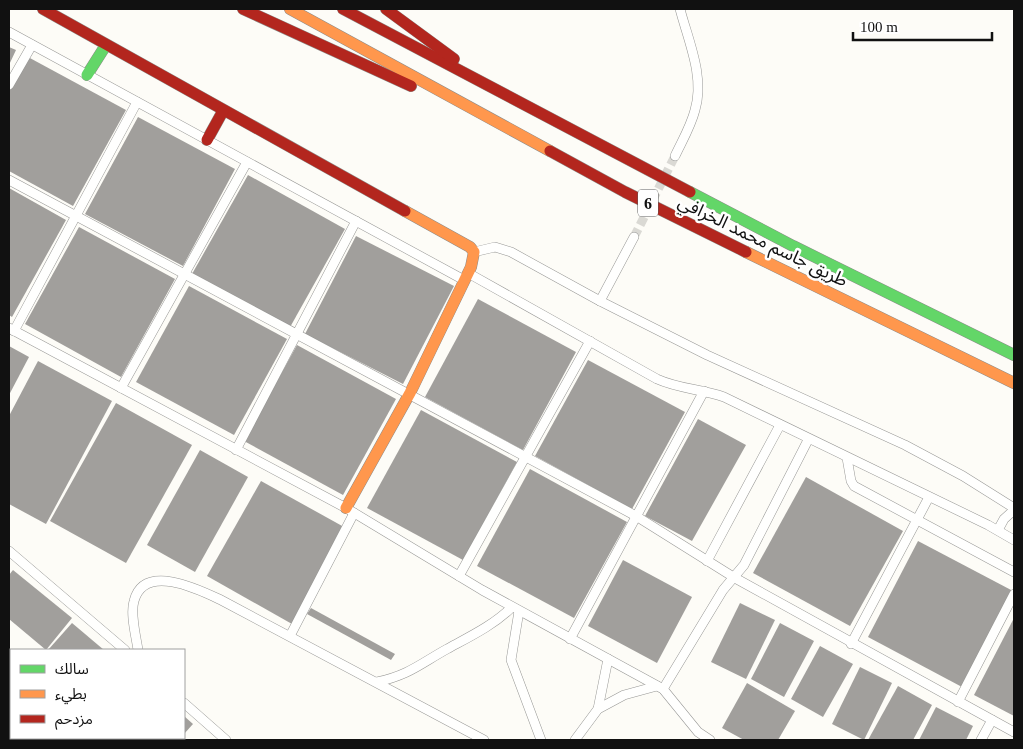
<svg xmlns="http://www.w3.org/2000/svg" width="1023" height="749" viewBox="0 0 1023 749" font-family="'Times New Roman','Noto Sans Arabic',serif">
  <rect width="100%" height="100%" fill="#fdfcf7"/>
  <g fill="#a19f9c">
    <path d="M 9,47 L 16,50 L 9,65 Z"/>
    <path d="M 28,57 L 126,110 L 73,206 L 9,171 L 9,92 Z"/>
    <path d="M 138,117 L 235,169 L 183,266 L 85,214 Z"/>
    <path d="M 248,175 L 345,229 L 289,329 L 192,274 Z"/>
    <path d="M 9,188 L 66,220 L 12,317 L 9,315 Z"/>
    <path d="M 79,227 L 175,279 L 121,377 L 25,324 Z"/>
    <path d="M 356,236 L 454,286 L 403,384 L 305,334 Z"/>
    <path d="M 189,286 L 287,339 L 234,435 L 136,382 Z"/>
    <path d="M 478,299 L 576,352 L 523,450 L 425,397 Z"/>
    <path d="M 297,345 L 396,399 L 343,495 L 244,441 Z"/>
    <path d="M 9,346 L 29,357 L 9,395 Z"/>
    <path d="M 588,360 L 685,412 L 632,509 L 535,456 Z"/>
    <path d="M 38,361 L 112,401 L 46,524 L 9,504 L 9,416 Z"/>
    <path d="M 116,403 L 192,445 L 126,563 L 50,521 Z"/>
    <path d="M 421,410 L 517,462 L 463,560 L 367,508 Z"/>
    <path d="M 698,419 L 746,445 L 692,541 L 645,516 Z"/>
    <path d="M 200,450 L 248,477 L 195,572 L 147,545 Z"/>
    <path d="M 530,469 L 627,522 L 574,618 L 477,566 Z"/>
    <path d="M 806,477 L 903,531 L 850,626 L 753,573 Z"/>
    <path d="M 261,481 L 344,527 L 292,624 L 207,576 Z"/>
    <path d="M 918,541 L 1013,591 L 962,687 L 868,637 Z"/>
    <path d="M 623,560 L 692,597 L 657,663 L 588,626 Z"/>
    <path d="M 13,570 L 72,618 L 46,650 L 9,619 L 9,575 Z"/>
    <path d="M 740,603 L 775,620 L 746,679 L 711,662 Z"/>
    <path d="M 311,608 L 395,654 L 391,660 L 307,614 Z"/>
    <path d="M 1014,618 L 1014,716 L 974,695 Z"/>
    <path d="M 72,623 L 104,650 L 48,650 Z"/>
    <path d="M 780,623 L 814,641 L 784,697 L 751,679 Z"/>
    <path d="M 820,646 L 853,664 L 823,717 L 791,699 Z"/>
    <path d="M 860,667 L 892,683 L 864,740 L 832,724 Z"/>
    <path d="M 747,683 L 795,711 L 778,740 L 744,740 L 722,728 Z"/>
    <path d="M 898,686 L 932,705 L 913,740 L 868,740 Z"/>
    <path d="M 936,707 L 973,726 L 966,740 L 919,740 Z"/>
    <path d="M 184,716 L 193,724 L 184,734 Z"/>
    <path d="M 149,738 L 181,738 L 178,740 L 152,740 Z"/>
  </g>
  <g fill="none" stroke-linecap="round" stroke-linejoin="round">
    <path stroke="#dad9d4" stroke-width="9" stroke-dasharray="9 4.5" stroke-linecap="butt" d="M 634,237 L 675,156"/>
    <defs>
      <g id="street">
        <path d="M 9,32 L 464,280"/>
        <path d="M 9,85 L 32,45"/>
        <path d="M 675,156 C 682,141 691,126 695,110 C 705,77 688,40 680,9"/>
        <path d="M 9,180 L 636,516 L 735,578 L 1014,732"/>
        <path d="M 474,252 L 495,247 L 511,252 L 600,301 L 707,355 L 905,445 L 963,476 L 1014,508"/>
        <path d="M 468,273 L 657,379 C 679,389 702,389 724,397 L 988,525 L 1014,540"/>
        <path d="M 600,301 L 634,237"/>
        <path d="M 9,328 L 346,508 L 482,590 L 663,689 L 698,732 L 710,740"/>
        <path d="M 14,331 L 137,102"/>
        <path d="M 121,388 L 247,162"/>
        <path d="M 236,450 L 356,221"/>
        <path d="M 847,458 L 851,481 L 854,486 L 1014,572"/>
        <path d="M 998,530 L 1004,519 L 1014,510"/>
        <path d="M 9,551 L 125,650"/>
        <path d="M 707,561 L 780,425"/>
        <path d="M 459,576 L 590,341"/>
        <path d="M 519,611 L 511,660 L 541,740"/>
        <path d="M 290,636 L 354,513"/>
        <path d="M 570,639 L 704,391"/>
        <path d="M 851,644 L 929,497"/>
        <path d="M 138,650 C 136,636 130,614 134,601 C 144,562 200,590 221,600 L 484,740"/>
        <path d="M 377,682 C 409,675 420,664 447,649 C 469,637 494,625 512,607"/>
        <path d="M 663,689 L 723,590 L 744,565 L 808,440"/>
        <path d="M 958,702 L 1014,594"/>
        <path d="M 184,703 L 226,740"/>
        <path d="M 598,709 L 624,695 L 657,686"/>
        <path d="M 575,740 L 598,709 L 608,659"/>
        <path d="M 981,740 L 992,720"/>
      </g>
      <g id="fast">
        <path d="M 87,75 L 106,45"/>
        <path d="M 690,192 L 793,246 L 1014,355"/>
      </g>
      <g id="slow">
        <path d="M 290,9 L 550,151"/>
        <path d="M 746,252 L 1014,383"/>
        <path d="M 346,508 L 410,393 L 471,267 L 474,252 L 470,247 L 405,211"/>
      </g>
      <g id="jam">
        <path d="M 43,9 L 405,211"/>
        <path d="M 243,9 L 411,86"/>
        <path d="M 343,9 L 690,192"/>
        <path d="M 386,9 L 454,59"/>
        <path d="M 207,140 L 223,111"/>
        <path d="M 550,151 L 625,192 L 746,252"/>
      </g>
    </defs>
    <use href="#street" stroke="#979795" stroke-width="10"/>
    <use href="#fast" stroke="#8e8d8b" stroke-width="12"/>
    <use href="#slow" stroke="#8e8d8b" stroke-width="12"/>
    <use href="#jam" stroke="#8e8d8b" stroke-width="12"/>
    <use href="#street" stroke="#fffffe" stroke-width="9"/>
    <use href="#fast" stroke="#63d668" stroke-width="11"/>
    <use href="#slow" stroke="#ff974d" stroke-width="11"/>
    <use href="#jam" stroke="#b3261e" stroke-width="11"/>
  </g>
  <g text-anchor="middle" stroke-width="5" stroke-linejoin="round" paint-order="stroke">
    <rect fill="#fff" stroke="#585858" stroke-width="1" x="638" y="189.5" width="20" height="27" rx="4"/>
    <g font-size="16" font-weight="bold" fill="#111">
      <text x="648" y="209">6</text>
    </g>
    <g font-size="18" fill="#111" stroke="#fff">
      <text transform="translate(763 241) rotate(26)" y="6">طريق جاسم محمد الخرافي</text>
    </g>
  </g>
  <rect width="1023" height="749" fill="none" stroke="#111111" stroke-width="20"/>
  <rect x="10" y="649" width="175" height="90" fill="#ffffff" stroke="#a0a0a0"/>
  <rect x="20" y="665" width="25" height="8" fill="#63d668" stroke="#a0a0a0"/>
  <text x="55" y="674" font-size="15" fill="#111111">سالك</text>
  <rect x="20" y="690" width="25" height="8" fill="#ff974d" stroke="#a0a0a0"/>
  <text x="55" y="699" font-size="15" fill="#111111">بطيء</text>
  <rect x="20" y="715" width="25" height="8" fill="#b3261e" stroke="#a0a0a0"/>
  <text x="55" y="724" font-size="15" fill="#111111">مزدحم</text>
  <path d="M853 32v8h139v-8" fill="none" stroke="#111111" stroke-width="2.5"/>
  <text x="860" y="32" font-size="15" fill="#111111" stroke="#ffffff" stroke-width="4" paint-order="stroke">100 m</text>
</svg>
